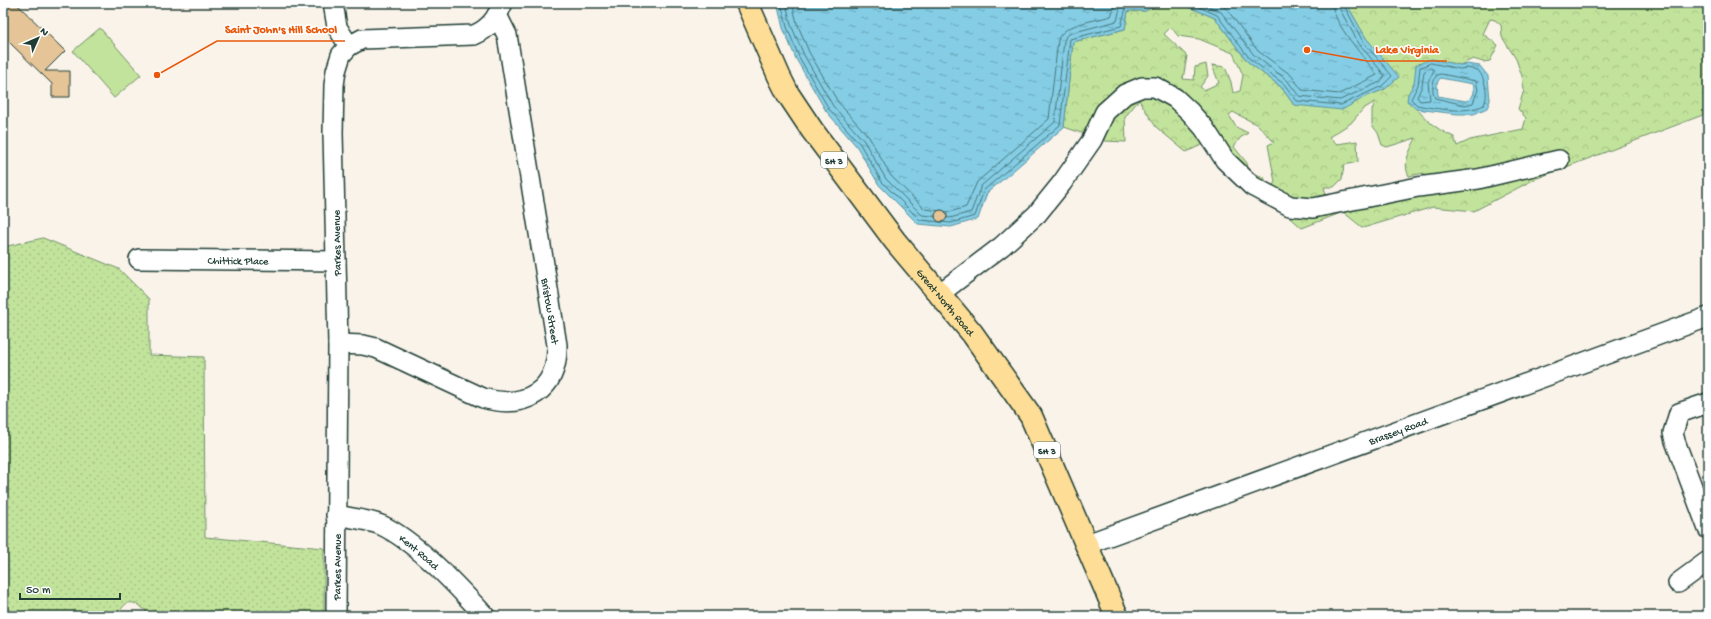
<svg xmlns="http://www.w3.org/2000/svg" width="1711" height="619" viewBox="0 0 1711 619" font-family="'Gochi Hand',sans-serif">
  <defs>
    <pattern id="green-dots" width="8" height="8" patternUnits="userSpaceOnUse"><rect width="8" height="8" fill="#c2e39b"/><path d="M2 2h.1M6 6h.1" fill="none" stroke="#a6c486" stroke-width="1.8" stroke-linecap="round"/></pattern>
    <pattern id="forest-crowns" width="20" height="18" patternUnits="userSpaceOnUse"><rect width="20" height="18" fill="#c2e39b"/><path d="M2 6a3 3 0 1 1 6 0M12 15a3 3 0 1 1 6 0" fill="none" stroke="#a6c486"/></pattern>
    <pattern id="water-ripples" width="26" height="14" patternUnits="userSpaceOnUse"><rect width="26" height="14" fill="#84cde5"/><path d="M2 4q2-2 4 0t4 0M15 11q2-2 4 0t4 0" fill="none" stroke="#6ba8ba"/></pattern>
  </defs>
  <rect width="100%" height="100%" fill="#faf3ea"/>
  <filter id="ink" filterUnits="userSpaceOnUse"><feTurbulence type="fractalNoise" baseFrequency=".025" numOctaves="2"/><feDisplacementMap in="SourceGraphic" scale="8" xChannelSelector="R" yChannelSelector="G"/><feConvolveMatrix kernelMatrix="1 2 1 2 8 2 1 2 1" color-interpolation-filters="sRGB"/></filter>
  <g filter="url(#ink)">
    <path fill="url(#green-dots)" stroke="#709068" d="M 43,238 L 119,269 L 149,299 L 149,355 L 204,357 L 205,537 L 324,548 L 324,616 L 146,616 L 146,611 C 139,605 130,598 123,607 C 120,610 119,612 119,616 L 3,616 L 3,247 Z"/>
    <path fill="url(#forest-crowns)" stroke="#709068" fill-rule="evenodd" d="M 1161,3 L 1179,3 L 1215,18 L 1248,62 L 1281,87 L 1294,105 L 1365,97 L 1385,89 L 1398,77 L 1366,38 L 1346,3 L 1708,3 L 1708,113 L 1535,179 L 1474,211 L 1433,207 L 1363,228 L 1343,212 L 1302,228 L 1206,143 L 1186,152 L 1156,127 L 1139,100 L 1125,117 L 1126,142 L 1105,141 L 1064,127 L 1073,42 L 1125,29 L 1128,11 L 1145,11 ZM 1490,19 L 1495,20 L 1501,25 L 1502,37 L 1516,59 L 1522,76 L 1524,90 L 1518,109 L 1526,118 L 1523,129 L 1470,140 L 1457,146 L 1454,137 C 1433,128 1418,114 1408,94 L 1431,59 L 1460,65 L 1473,59 L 1483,62 L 1490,61 L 1498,45 L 1483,34 ZM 1171,27 L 1178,36 L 1199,39 L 1233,53 L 1243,75 L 1240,91 L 1233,93 L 1231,82 L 1225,67 L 1212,65 L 1219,83 L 1204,90 L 1200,87 L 1208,76 L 1206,64 L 1195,67 L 1194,80 L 1183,79 L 1187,56 L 1164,34 ZM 1375,102 L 1372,110 L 1372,125 L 1378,133 L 1382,145 L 1387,147 L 1416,138 C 1410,151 1402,163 1409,176 L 1424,173 L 1425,189 L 1327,198 L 1324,187 L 1334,187 L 1342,179 L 1344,165 L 1358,162 L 1357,141 L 1337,144 L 1329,137 L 1351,123 L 1363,109 ZM 1233,112 L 1258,125 L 1274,142 L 1268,145 L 1275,182 L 1272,187 L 1267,184 L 1264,177 L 1249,172 L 1247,163 L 1234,147 L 1240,138 L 1248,133 L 1236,127 L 1229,115 Z"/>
    <path fill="#c2e39b" stroke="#709068" d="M 100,28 L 141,75 L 114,98 L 73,51 Z"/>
    <g fill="url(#water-ripples)" stroke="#5c939e" fill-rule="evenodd">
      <path d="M 777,3 L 1161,3 L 1145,11 L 1128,11 L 1125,29 L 1073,42 L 1064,127 L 987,193 L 978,219 L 951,227 L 918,224 L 879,185 L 857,147 L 826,111 L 796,59 L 783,28 Z"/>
      <path d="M 1179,3 L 1346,3 L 1366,38 L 1399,77 L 1385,89 L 1365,97 L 1342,110 L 1294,105 L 1281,87 L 1248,62 L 1215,18 Z"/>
      <path d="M 1431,59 L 1460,65 L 1467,64 L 1480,66 L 1488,76 L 1490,101 L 1487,108 L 1474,114 L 1457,114 L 1416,109 L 1407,101 L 1408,94 L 1414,84 L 1416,65 ZM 1440,78 L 1473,84 C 1476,91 1473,99 1466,101 L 1438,96 L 1437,83 Z"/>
    </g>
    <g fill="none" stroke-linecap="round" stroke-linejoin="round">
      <g stroke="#47777b" stroke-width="1">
        <path d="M 781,3 L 787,27 L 799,57 L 829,109 L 860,144 L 882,182 L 920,220 L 951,223 L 975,216 L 984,190 L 1060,125 L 1070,39 L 1121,26 L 1126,8 L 1144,7 L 1151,3"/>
        <path d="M 786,3 L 791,25 L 804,55 L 833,106 L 864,141 L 886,179 L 922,215 L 950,218 L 971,212 L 981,186 L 1055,122 L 1064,41 L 1066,36 L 1071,33 L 1117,21 L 1120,8 L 1124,3"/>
        <path d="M 792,3 L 797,23 L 809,52 L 838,102 L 869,137 L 891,176 L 925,209 L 950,212 L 966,207 L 977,182 L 1049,119 L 1058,40 C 1063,23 1096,21 1111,16 L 1116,3"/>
        <path d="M 1190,3 L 1217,15 L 1250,59 L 1284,84 L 1297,101 L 1341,105 L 1382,86 L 1392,76 L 1362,40 L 1343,3"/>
        <path d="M 1202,3 L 1221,12 L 1254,55 L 1287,80 L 1299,96 L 1340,100 L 1380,82 L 1385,76 L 1358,42 L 1339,8 L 1338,3"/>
        <path d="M 1218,3 L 1226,8 L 1258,51 L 1291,75 L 1302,90 L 1339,94 L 1377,75 C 1365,57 1333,25 1332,3"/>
        <path d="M 1431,63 L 1460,69 L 1467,68 L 1478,70 C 1485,78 1489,95 1484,105 C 1466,114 1436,109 1417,105 L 1411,99 L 1418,85 L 1420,68 Z"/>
        <path d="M 1431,68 L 1434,70 L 1428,82 L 1430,100 L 1420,101 L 1417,97 L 1422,86 L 1424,72 Z"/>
        <path d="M 1441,74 L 1476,81 L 1478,90 L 1473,103 L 1465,105 L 1435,98 C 1432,92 1432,83 1436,76 Z"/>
      </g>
    </g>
    <g fill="#e5c497" stroke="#1f3d34">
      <path d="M 3,3 L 16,3 L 65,51 L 45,71 L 70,71 L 70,97 L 52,97 L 52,84 L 8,41 L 3,46 Z"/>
      <circle cx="941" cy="216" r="6"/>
    </g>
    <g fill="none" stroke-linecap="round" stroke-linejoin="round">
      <defs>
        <g id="minor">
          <path d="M 333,3 L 337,27 L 349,46"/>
          <path id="s1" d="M 139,259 L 336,261"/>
          <path d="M 939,294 L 1002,246 L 1037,214 L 1062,183 L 1092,140 L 1105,112 L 1125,94 L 1142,87 L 1155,87 L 1175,98 L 1190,112 L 1204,128 L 1225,160 L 1252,186 L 1290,206 L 1313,208 L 1418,187 L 1478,179 L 1559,160"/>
          <path d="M 338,344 L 363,345 L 376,348 L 483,398 C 525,410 558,391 557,345 L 507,35 L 497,15"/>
          <path d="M 1708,403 L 1679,413 L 1673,433 L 1675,441 L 1708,529"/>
          <path id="s2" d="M 336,515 C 351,518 367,519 381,525 C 416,541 459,588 485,616"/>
          <path id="s3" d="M 1087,544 L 1708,317"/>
          <path d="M 1678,583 L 1708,561"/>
          <path id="s4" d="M 336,616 L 338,344 L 333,133 L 334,85 L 336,71 L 341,55 L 349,46 L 362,39 L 474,35 C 489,29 497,18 503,3"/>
        </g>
        <g id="highway">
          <path id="s5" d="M 747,3 L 779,76 L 788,94 L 812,130 L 895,241 L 972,333 L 1031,416 L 1117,616"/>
        </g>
      </defs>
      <use href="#minor" stroke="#1f3d34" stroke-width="22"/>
      <use href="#highway" stroke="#1f3d34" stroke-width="25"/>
      <use href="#minor" stroke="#fff" stroke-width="19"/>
      <use href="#highway" stroke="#fedd96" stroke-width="22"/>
    </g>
  </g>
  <g text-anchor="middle" stroke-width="3" stroke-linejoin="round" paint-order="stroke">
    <g fill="#fff" stroke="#627771" stroke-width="1">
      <rect x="821" y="152" width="26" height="16" rx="3"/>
      <rect x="1034" y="442" width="26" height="16" rx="3"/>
    </g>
    <g font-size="10" font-weight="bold" fill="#1f3d34">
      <text x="834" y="164">SH 3</text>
      <text x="1047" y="454">SH 3</text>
    </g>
    <g font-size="11" fill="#1f3d34" stroke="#fff">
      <text transform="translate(336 243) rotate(-91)" y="4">Parkes Avenue</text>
      <text dy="4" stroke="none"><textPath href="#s1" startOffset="99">Chittick Place</textPath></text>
      <text dy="4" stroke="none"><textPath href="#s5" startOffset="361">Great North Road</textPath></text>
      <text transform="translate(551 311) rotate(81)" y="4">Bristow Street</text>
      <text dy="4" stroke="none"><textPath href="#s3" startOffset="331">Brassey Road</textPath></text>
      <text dy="4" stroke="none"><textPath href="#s2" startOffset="93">Kent Road</textPath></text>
      <text dy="4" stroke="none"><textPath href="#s4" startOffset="49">Parkes Avenue</textPath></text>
    </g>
  </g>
  <path fill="none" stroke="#e8590c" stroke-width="1.5" d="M157 75L217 41H345M1307 50L1367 61H1447"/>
  <g fill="#e8590c" stroke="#fff" stroke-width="1.5">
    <circle cx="157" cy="75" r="4"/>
    <circle cx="1307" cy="50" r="4"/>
  </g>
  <g font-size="12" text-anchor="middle" font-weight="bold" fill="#e8590c" stroke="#fff" stroke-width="3" stroke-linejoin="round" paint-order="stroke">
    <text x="281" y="33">Saint John's Hill School</text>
    <text x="1407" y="53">Lake Virginia</text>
  </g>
  <rect width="1711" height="619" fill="none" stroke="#fff" stroke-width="16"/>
  <rect x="8" y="8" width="1695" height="603" fill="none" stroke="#1f3d34" stroke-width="1.5" filter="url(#ink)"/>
  <g transform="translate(38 38) rotate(45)" stroke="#ffffff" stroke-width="3" paint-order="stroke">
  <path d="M0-3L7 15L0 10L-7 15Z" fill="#1f3d34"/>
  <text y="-6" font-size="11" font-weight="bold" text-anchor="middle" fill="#1f3d34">N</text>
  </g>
  <path d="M20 593v6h100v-6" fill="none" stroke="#1f3d34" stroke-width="2"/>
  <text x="26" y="593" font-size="12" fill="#1f3d34" stroke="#ffffff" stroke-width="3" paint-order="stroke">50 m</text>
</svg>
